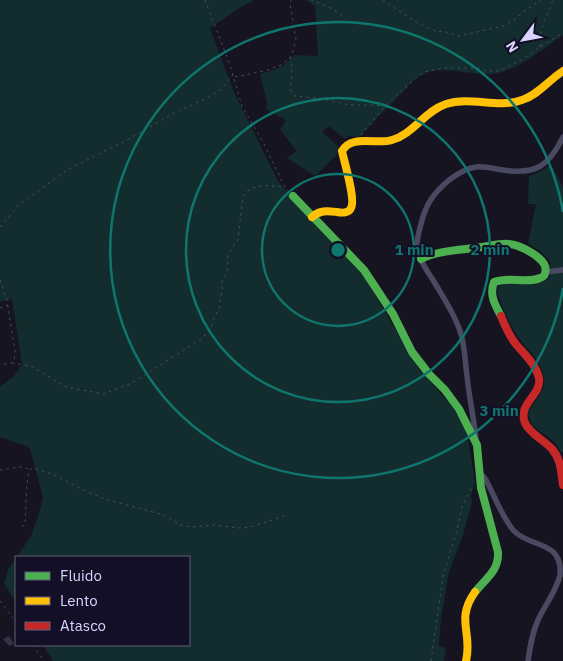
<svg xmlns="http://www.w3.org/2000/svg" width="563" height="661" viewBox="0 0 563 661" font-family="'IBM Plex Sans',sans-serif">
  <rect width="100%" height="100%" fill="#161421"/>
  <g fill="#132c2d">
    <path d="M 0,0 L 254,0 L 241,7 L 210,28 L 233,90 L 278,181 L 311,221 L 362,273 L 419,369 L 451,405 L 466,427 L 475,482 L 471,496 L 472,502 L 463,535 L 449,572 L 441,618 L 439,646 L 446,648 L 444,661 L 53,661 L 43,645 L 189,645 L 189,557 L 16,557 L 16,603 L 4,583 L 8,570 L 31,536 L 40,510 L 43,497 L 30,449 L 26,446 L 0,437 L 0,387 L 14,376 L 22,364 L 12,299 L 0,302 Z"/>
    <path d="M 305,0 L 563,0 L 563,35 C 543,49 516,72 491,74 C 471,75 444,66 425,73 C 422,75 418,77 415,79 L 359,137 L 348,136 L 345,139 L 329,126 L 322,132 L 339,147 L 337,155 L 315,176 L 287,158 L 297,151 L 280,130 L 286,120 L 266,109 L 267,103 L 260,74 C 274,70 284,68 294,55 L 318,56 L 315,6 Z"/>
    <path d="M 551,164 L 563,187 L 563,452 L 561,453 C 559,449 557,445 554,442 C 543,431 530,430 528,412 C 533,404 542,394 544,385 C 546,365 529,352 519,338 C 511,327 499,302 497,289 L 501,283 C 519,280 534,291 550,277 L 550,261 L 540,251 L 528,244 L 536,204 L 528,204 L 529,176 L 540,172 Z"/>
  </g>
  <path fill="#343243" d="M 9,636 L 14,644 L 9,646 L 3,639 Z"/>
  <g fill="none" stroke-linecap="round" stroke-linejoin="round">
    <g stroke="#44505f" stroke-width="1" stroke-dasharray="2.5 4" stroke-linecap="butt">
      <path d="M 205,0 L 230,65 L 242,106 L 264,144 L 285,187 L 288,191"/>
      <path d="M 311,0 L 327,6 L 342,15"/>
      <path d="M 383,0 L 416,22 L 437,32 L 443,31 L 459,36 L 503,26 L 517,18 L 523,12 L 541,0"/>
      <path d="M 540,47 L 541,30 L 553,0"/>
      <path d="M 290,57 C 291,63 292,69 292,75 C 291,83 288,90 295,96 L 323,99 L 349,105 L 376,105 L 382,107"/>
      <path d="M 235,77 L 268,70 L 281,65 L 289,59 L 292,54 L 296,39 L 290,4 L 291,0"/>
      <path d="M 361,135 L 384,107 L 415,79 L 424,72 L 444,68 L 476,68 L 487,71 L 500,71 L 525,58 L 538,48 L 563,33"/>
      <path d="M 0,227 L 19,205 L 67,170 L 127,140 L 174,113 L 209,97 L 220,90 L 233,75"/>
      <path d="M 0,280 L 7,301 L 15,351 C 15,363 12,366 0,363"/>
      <path d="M 0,308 L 7,305"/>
      <path d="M 12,363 L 31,366 L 66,387 L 103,394 L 132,383 L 201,339 L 211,329 L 213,320 L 219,309 L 222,290 L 222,282 L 227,272 L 228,256 L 232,247 L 238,240 L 243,196 C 254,182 270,186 285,187"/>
      <path d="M 0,470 L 21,467 L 30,469"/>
      <path d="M 22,527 L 25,524 L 25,520 C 26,511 26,476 30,470 C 31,469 32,469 33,468 L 52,474 L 84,490 L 105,499 L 164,515 L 181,525 L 192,527 L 214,525 L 239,528 L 251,527 L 287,515"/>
      <path d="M 0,601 L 16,622"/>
      <path d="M 14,633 L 16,635"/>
      <path d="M 33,645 L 44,661"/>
      <path d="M 431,661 L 443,576 L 457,530 L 462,507 L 471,489 L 473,488"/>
    </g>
    <g stroke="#4a4962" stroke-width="5.5">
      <path d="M 546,272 L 563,270"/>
      <path d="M 476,440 C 474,418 469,397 467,376 C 465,361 465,345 460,331 C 454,313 443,297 433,280 C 427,271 420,261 417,250 C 416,241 419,232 421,224 C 426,203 434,193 449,180 C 457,174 467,168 476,167 C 485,166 495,169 503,170 C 536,175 549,166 563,137"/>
      <path d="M 479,475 L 483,476 L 486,480 C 494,495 503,519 514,531 C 530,548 563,540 560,575 C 556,592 545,605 538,620 C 532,633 530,647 528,661"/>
    </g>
    <g stroke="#4caf50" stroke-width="8">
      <path d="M 293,196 L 364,270 L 393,314 L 412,352 L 429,374 L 445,390 L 459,409 L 477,445 L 481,488 L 498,552 C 499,571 486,578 475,592"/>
      <path d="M 421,259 C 439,250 462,250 482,247 C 491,246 500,243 509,244 C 520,245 550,259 545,273 C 545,276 543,277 540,278 C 527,284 510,276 494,282 C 489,295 495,305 501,316"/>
    </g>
    <g stroke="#ffc107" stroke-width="8">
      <path d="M 312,217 C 320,210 327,211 337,212 C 342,213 349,213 351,208 C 356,200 344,161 342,151 C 352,134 376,145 392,140 C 413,134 425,111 446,104 C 471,96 498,109 522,100 C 538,95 549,80 563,71"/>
      <path d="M 466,661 C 473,633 455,620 475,592"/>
    </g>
    <path stroke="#c62828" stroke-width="8" d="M 501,316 C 505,326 509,335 515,343 C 524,354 536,364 539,378 C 542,395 517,404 525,423 C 530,434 544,440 552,449 C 561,459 561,472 563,485"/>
  </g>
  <g fill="none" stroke="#0f766e" stroke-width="2.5">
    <circle cx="338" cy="250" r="76"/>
    <circle cx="338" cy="250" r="152"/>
    <path d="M563 288A228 228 0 1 1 563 212"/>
  </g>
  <circle cx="338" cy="250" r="8" fill="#0f766e" stroke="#130f26" stroke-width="2.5"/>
  <g font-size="15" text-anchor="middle" font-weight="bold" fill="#0f766e" stroke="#130f26" stroke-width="4" stroke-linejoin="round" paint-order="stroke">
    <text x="414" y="255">1 min</text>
    <text x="490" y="255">2 min</text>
    <text x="499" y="416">3 min</text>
  </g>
  <rect x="15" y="556" width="175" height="90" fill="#130f26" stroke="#625e7d"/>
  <rect x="25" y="572" width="25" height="8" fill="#4caf50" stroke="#625e7d"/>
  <text x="60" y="581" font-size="15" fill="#d9d4ff">Fluido</text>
  <rect x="25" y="597" width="25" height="8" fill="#ffc107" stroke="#625e7d"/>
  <text x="60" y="606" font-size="15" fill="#d9d4ff">Lento</text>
  <rect x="25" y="622" width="25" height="8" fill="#c62828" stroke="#625e7d"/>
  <text x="60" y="631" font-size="15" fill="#d9d4ff">Atasco</text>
  <g transform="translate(523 40) rotate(238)" stroke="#130f26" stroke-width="4" paint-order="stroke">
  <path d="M0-4L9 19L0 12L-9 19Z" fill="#d9d4ff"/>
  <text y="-8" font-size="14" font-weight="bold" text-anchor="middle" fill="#d9d4ff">N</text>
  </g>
</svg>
